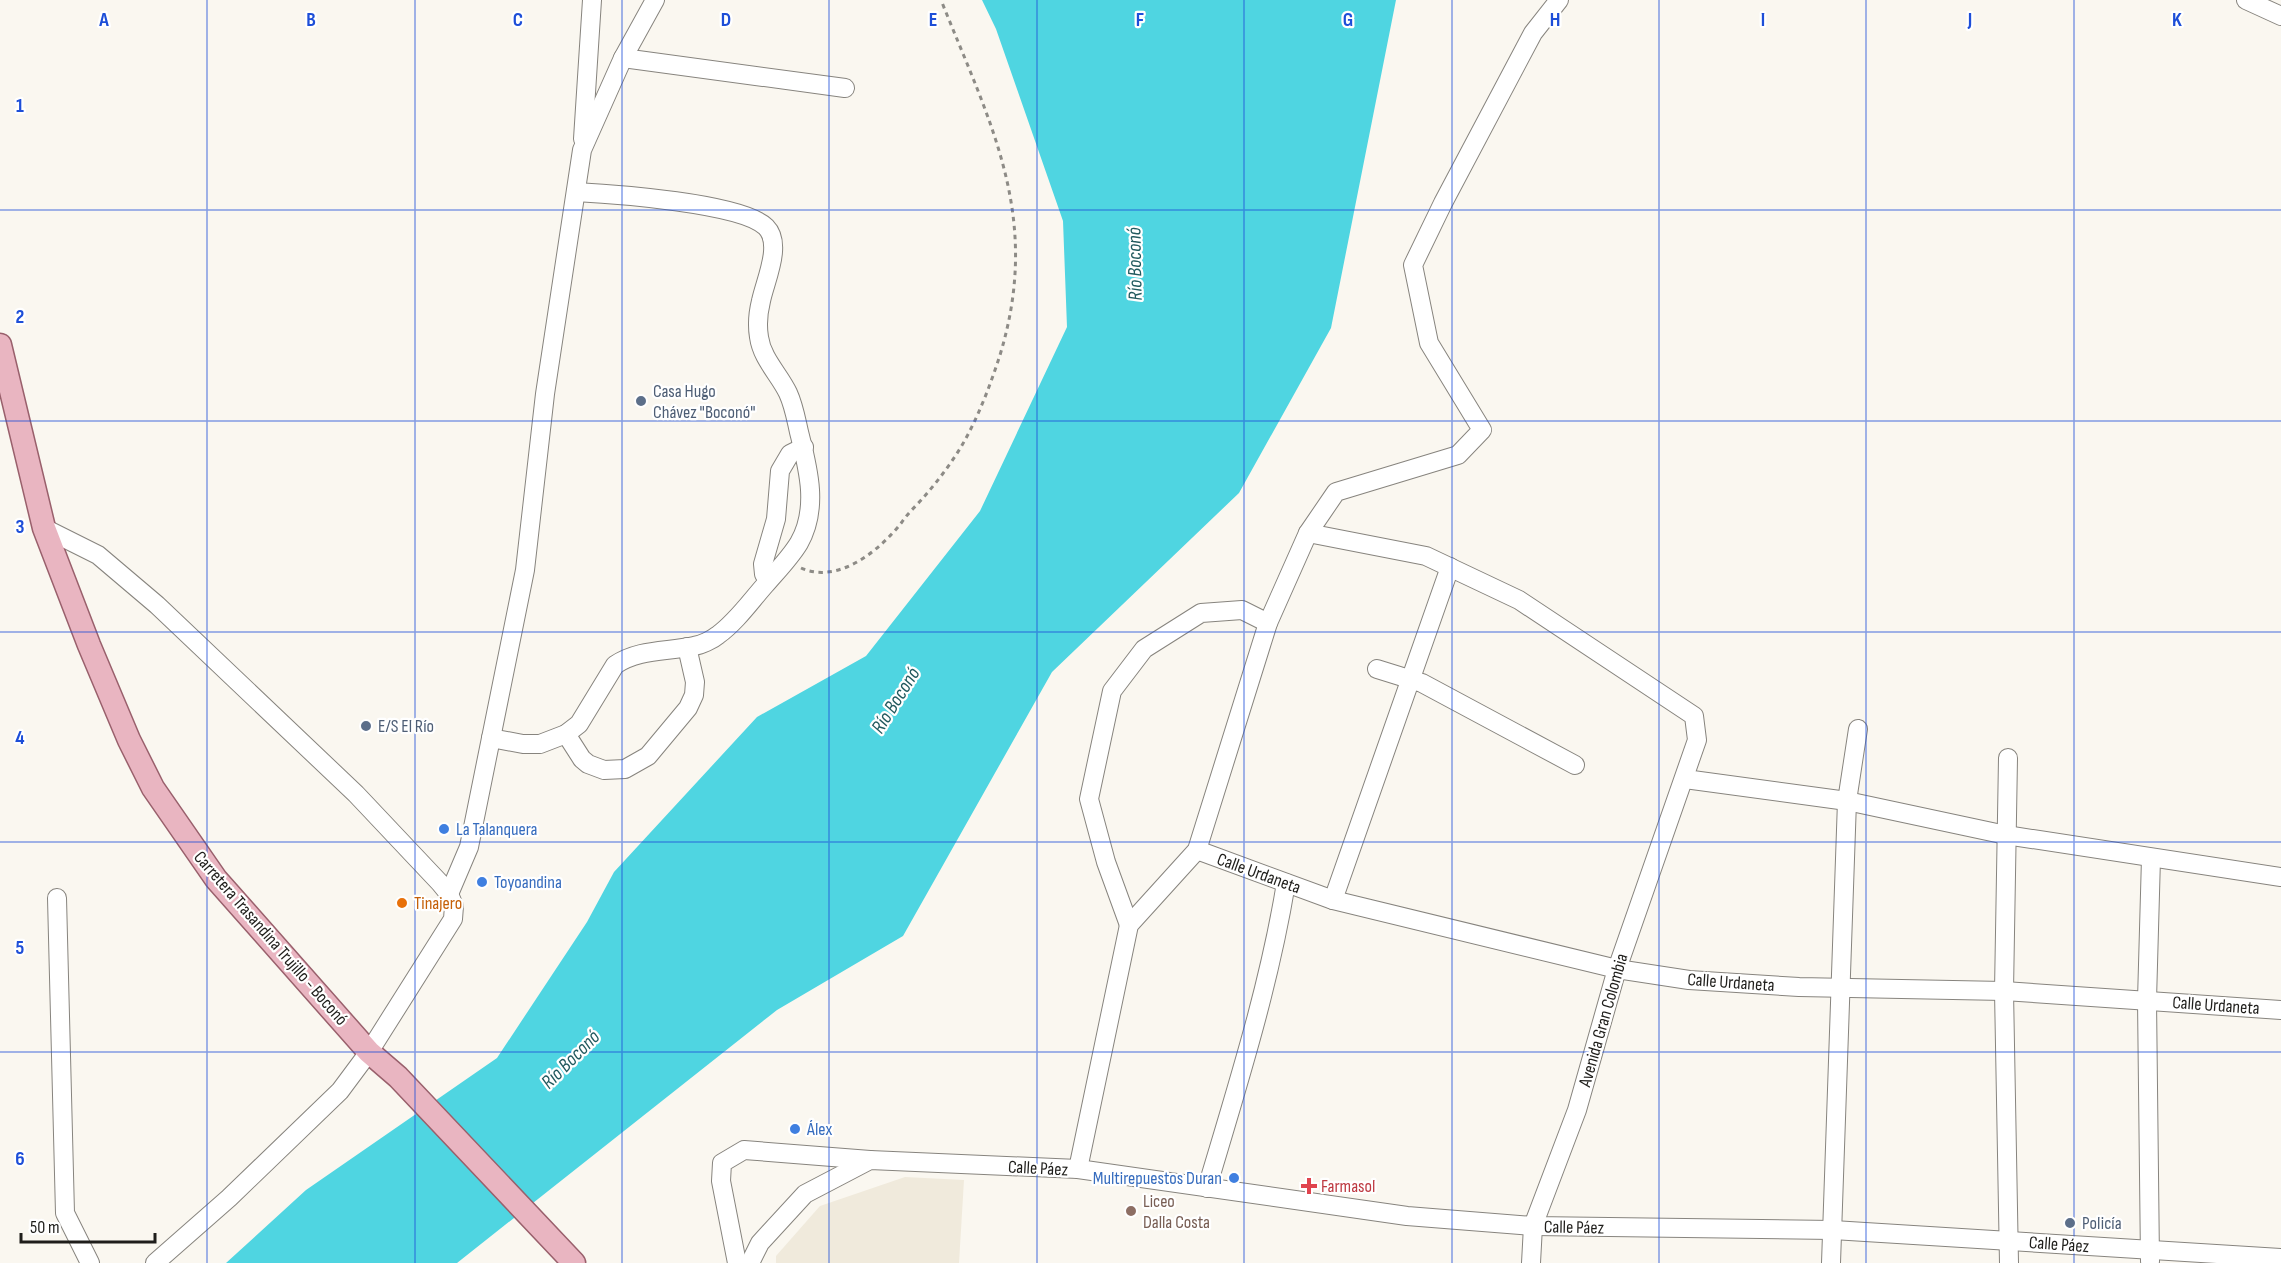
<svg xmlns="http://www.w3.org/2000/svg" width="2281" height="1263" viewBox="0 0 2281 1263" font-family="'Sofia Sans Condensed',sans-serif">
  <rect width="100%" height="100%" fill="#faf7f0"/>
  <path fill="#f0eadc" d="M 905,1177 L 964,1180 L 959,1263 L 776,1263 L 776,1256 L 820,1206 Z"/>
  <path fill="#4fd5e1" d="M 982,0 L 1396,0 L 1331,328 L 1239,493 L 1052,672 L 903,936 L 777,1010 L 457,1263 L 226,1263 L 306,1190 L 497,1058 L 587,922 L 614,872 L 757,717 L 866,656 L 980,511 L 1067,327 L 1063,221 L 996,29 Z"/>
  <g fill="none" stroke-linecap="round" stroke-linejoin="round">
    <defs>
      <g id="minor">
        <path d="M 655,0 L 623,58 L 845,88"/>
        <path d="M 2246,0 L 2281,16"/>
        <path d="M 583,139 L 592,0"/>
        <path d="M 44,528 L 98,555 L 157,605 L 356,794 L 440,883 L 449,894 L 454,906 L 453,919 L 369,1052 L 340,1091 L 229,1198 L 155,1263"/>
        <path d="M 1308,533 L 1426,556 L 1519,600 L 1694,716 L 1697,740 L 1617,969 L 1577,1110 L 1533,1226 L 1531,1263"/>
        <path d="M 768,581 L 764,574 L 763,564 L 776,519 L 780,471 L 790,454 L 804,447"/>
        <path d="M 1377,669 L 1422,683 L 1575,765"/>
        <path d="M 566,734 L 582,759 L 588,764 L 604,770 L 625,769 L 648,756 L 688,708 L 694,695 L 695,682 L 687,647"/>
        <path d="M 491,738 L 523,744 L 540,744 L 566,734 L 579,724 L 615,665 C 639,649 666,652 694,646 C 701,645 712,640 718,635 C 736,622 750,602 765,585 C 776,572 790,558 799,543 C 819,508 808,468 799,432 C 796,419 794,406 788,393 C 779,374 762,359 759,337 C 757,325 758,313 761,301 C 765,281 783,244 766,227 C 742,203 613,194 576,192"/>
        <path d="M 2008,758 L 2004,991 L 2009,1263"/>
        <path d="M 1685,779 L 1847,801 L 2006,835 L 2281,877"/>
        <path d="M 1197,850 L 1333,900 L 1617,969 L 1689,980 L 1799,987 L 2004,991 L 2281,1010"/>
        <path d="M 449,894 L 469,847 L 525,570 L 545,394 L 582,150 L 623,58"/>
        <path d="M 57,898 L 65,1213 L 90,1263"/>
        <path d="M 1333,900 L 1450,567"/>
        <path d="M 1129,925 L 1106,862 L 1089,799 L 1112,691 L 1144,649 L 1201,613 L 1242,610 L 1268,623"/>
        <path d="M 1078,1169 L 1129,925 L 1197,850 L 1268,623 L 1308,533 L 1336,492 L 1458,455 L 1482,430 L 1429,343 L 1413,265 L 1443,203 L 1533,33 L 1559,0"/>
        <path d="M 1207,1188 C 1237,1087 1269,987 1286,883"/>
        <path d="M 2150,1261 L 2147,1000 L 2151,858"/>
        <path d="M 737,1263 L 721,1181 L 722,1163 L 744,1150 L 870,1160"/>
        <path d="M 750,1263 L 760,1243 L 805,1194 L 870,1160 L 1078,1169 L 1407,1216 L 1533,1226 L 1833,1230 L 2281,1258"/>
        <path d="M 1831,1263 L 1847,801 L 1858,729"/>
      </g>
      <path id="major" d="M 0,345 L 44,528 L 89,645 L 129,740 L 153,788 L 216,879 L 369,1052 L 398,1077 L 574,1263"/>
    </defs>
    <use href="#minor" stroke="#87847e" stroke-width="20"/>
    <use href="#major" stroke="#99606c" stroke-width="25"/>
    <path stroke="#8d8b86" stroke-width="3" stroke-dasharray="4.5 4.5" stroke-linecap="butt" d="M 801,568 C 839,585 881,549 902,522 C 908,513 916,506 923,498 C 937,482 950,465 961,447 C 978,418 990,386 1000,355 C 1042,217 991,125 941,0"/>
    <use href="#minor" stroke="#fff" stroke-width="18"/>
    <use href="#major" stroke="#e9b5c1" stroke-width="22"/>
  </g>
  <path fill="none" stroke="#1d4ed8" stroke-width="1.5" stroke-opacity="0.55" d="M 207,0 L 207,1263M 415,0 L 415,1263M 622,0 L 622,1263M 829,0 L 829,1263M 1037,0 L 1037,1263M 1244,0 L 1244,1263M 1452,0 L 1452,1263M 1659,0 L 1659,1263M 1866,0 L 1866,1263M 2074,0 L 2074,1263M 0,210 L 2281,210M 0,421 L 2281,421M 0,632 L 2281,632M 0,842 L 2281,842M 0,1052 L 2281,1052"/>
  <g fill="#5c6f8a" stroke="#fff" stroke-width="2">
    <circle cx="641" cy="401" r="6"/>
    <circle cx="366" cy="726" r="6"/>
    <circle cx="2070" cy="1223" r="6"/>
  </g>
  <g fill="#3f7fe0" stroke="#fff" stroke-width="2">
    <circle cx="444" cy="829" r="6"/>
    <circle cx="482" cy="882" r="6"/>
    <circle cx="795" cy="1129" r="6"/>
    <circle cx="1234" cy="1178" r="6"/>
  </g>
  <circle fill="#e8710a" stroke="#fff" stroke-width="2" cx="402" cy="903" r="6"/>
  <path fill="#e0444e" stroke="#fff" stroke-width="2" d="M1306 1177h6v6h6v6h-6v6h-6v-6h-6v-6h6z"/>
  <circle fill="#8d6e63" stroke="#fff" stroke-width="2" cx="1131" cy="1211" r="6"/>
  <g text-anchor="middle" stroke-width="4.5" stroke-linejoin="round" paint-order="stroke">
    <g font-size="18" fill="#4e5e75" stroke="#fff" text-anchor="start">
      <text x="653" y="397">Casa Hugo<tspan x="653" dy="21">Chávez "Boconó"</tspan></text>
      <text x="378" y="732">E/S El Río</text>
      <text x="2082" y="1229">Policía</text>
    </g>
    <g font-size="18" fill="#366cbe" stroke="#fff" text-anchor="start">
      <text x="456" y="835">La Talanquera</text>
      <text x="494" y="888">Toyoandina</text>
      <text x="807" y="1135">Álex</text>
      <text x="1222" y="1184" text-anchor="end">Multirepuestos Duran</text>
    </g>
    <g font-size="18" fill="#1f1e1b" stroke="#fff">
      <text transform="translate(1259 873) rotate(20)" y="6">Calle Urdaneta</text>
      <text transform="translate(271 938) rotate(49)" y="6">Carretera Trasandina Trujillo - Boconó</text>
      <text transform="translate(1731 982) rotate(4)" y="6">Calle Urdaneta</text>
      <text transform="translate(2216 1005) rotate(4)" y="6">Calle Urdaneta</text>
      <text transform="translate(1603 1020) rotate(-74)" y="6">Avenida Gran Colombia</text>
      <text transform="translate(1038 1168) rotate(3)" y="6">Calle Páez</text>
      <text transform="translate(1574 1227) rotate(1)" y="6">Calle Páez</text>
      <text transform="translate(2059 1244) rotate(4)" y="6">Calle Páez</text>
    </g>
    <g font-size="18" fill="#c56008" stroke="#fff" text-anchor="start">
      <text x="414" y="909">Tinajero</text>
    </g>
    <g font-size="18" fill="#be3a42" stroke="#fff" text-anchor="start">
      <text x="1321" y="1192">Farmasol</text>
    </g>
    <g font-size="18" fill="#785e54" stroke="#fff" text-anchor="start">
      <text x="1143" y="1207">Liceo<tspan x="1143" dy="21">Dalla Costa</tspan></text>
    </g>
    <g font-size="20" font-style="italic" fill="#225a5f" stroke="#fff">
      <text transform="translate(1134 264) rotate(-91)" y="7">Río Boconó</text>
      <text transform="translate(895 700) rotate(-58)" y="7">Río Boconó</text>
      <text transform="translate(570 1059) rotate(-45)" y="7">Río Boconó</text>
    </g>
  </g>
  <g font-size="20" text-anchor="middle" font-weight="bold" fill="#1d4ed8" stroke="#fff" stroke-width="4.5" stroke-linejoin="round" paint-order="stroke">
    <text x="104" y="26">A</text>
    <text x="311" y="26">B</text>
    <text x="518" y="26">C</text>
    <text x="726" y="26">D</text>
    <text x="933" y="26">E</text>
    <text x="1140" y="26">F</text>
    <text x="1348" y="26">G</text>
    <text x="1555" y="26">H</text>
    <text x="1763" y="26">I</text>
    <text x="1970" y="26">J</text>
    <text x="2177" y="26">K</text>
    <text x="20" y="112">1</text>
    <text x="20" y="323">2</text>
    <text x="20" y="533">3</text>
    <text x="20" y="744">4</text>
    <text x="20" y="954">5</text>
    <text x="20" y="1165">6</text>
  </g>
  <path d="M21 1233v9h134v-9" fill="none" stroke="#1f1e1b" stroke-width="3"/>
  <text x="30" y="1233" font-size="18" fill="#1f1e1b" stroke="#ffffff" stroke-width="4.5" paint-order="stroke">50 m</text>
</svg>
